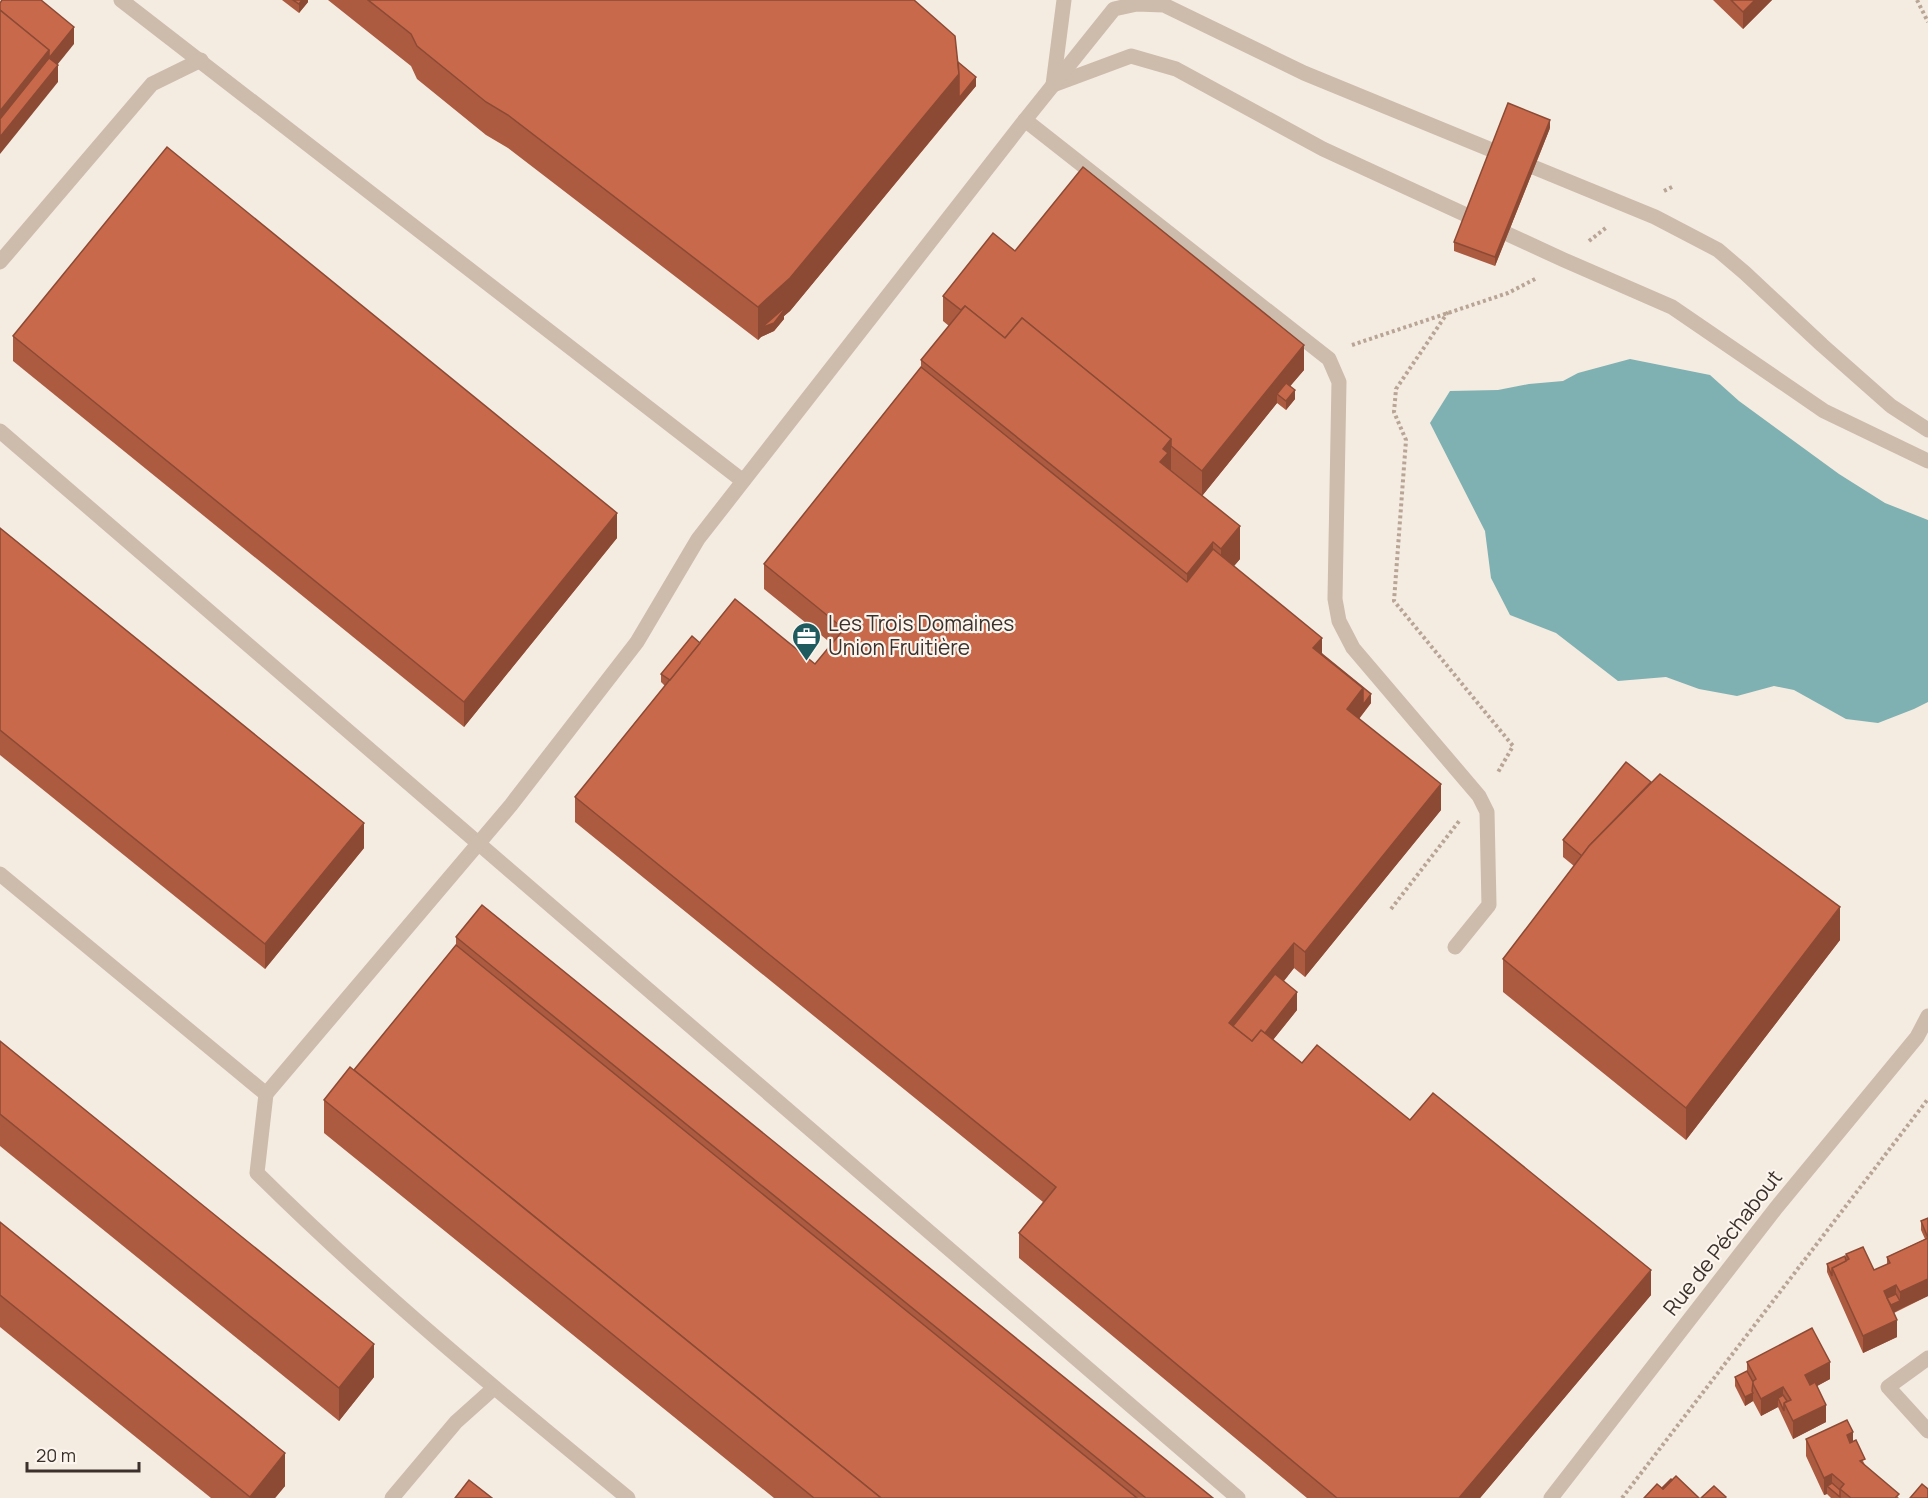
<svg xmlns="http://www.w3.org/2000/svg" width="1928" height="1498" viewBox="0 0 1928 1498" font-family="Manrope,sans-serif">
  <rect width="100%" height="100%" fill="#f4ebe1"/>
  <path fill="#7fb0b2" d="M 1630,359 L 1710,375 L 1739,401 L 1839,474 L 1885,503 L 1928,520 L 1928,702 L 1914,709 L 1878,723 L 1846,719 L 1794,690 L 1774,686 L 1737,696 L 1699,689 L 1666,677 L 1618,681 L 1556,633 L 1510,615 L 1491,578 L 1485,531 L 1430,423 L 1450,391 L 1498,390 L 1529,384 L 1563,381 L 1578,373 Z"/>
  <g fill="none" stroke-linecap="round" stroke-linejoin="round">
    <g stroke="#b9a596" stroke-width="4" stroke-dasharray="3 3" stroke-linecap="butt">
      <path d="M 1917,0 L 1928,22"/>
      <path d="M 1664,191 L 1674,186"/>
      <path d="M 1589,241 L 1607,227"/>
      <path d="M 1448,312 L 1396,389 L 1394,412 L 1406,440 L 1394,601 L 1513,746 L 1497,774"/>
      <path d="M 1352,345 L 1508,293 L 1537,278"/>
      <path d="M 1391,909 L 1460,820"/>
      <path d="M 1622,1498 L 1928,1099"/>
    </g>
    <g stroke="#cdbbac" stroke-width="15">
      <path d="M 121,0 L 743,481"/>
      <path d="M 1053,85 L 1131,56 L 1176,69 L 1323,149 L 1564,260 L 1672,307 L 1824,411 L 1928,461"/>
      <path d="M 1053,85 L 1064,0"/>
      <path d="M 1025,120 L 1329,359 L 1339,382 L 1335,599 L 1339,621 L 1353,648 L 1479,796 L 1487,812 L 1489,905 L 1455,947"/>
      <path d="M 0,262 L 152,84 L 201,60"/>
      <path d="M 0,431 L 1238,1498"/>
      <path d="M 0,874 L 266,1094 L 257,1173 C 374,1289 501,1394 628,1498"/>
      <path d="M 266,1094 L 511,805 L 637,642 L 698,539 L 1025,120 L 1114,9 L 1137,4 L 1164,5 L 1304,73 L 1655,217 L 1718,250 L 1745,273 L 1822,345 L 1891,406 L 1928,430"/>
      <path d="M 1928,1358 L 1888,1387 L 1928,1431"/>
      <path d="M 392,1498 L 456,1422 L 494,1388"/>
      <path d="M 1551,1498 L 1776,1208 L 1917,1037 L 1928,1016"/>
    </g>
  </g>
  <g fill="#ac5a40">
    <path d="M 282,0 L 308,0 L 308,2 L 299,13 Z"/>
    <path d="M 328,0 L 914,0 L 958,62 L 976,86 L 790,311 L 784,316 L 784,319 L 774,331 L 761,337 L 758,340 L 508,148 L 486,135 L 417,79 L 411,66 Z"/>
    <path d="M 1713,0 L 1772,0 L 1743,29 Z"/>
    <path d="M 1550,128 L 1495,266 L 1454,251 L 1454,242 Z"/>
    <path d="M 1015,251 L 1304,370 L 1290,386 L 1295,399 L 1286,410 L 1277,403 L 1202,496 L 1240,559 L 1234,566 L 1371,703 L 1359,719 L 1441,810 L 1305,977 L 1294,968 L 1284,981 L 1297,1010 L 1273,1040 L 1302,1063 L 1410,1120 L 1651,1295 L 1480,1498 L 1307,1498 L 1019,1258 L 1019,1233 L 1043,1202 L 575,822 L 575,797 L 665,686 L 661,682 L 661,674 L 700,643 L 815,664 L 832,644 L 764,589 L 764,564 L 921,367 L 921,360 L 949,326 L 943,321 L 943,296 Z"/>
    <path d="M 13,336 L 617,538 L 464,727 L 13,361 Z"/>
    <path d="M 0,528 L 364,848 L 265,969 L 0,755 Z"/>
    <path d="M 1651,782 L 1840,940 L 1686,1140 L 1503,992 L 1503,959 L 1574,866 L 1563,857 L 1563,840 Z"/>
    <path d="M 456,937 L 1213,1498 L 774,1498 L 324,1133 L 324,1100 L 354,1070 L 456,945 Z"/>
    <path d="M 0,1041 L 374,1377 L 339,1421 L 0,1146 Z"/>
    <path d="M 1928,1218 L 1928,1296 L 1894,1313 L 1897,1337 L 1863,1353 L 1827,1272 L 1827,1264 L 1846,1260 L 1846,1254 L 1874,1270 L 1887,1265 L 1887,1257 L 1925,1239 L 1921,1230 L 1921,1221 Z"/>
    <path d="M 0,1222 L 285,1486 L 275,1498 L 211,1498 L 0,1327 Z"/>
    <path d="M 1747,1362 L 1830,1379 L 1817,1386 L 1826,1422 L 1793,1439 L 1778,1407 L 1761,1416 L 1753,1401 L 1745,1406 L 1735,1386 L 1735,1377 L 1747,1371 Z"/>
    <path d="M 1853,1432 L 1853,1441 L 1865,1465 L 1899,1498 L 1831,1498 L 1827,1494 L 1824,1495 L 1806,1456 L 1806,1439 Z"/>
  </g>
  <g fill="#8c4a34">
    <path d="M 302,0 L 308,0 L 308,2 L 299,13 L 299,4 Z"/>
    <path d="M 1755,0 L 1772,0 L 1743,29 L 1743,12 Z"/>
    <path d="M 74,27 L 74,44 L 0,136 L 0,111 L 49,50 Z"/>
    <path d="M 58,65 L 58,82 L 0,154 L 0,137 Z"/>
    <path d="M 959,74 L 959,106 L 790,311 L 784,316 L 784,319 L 774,331 L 761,337 L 758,340 L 758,307 Z"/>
    <path d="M 976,77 L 976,86 L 959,106 L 959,98 Z"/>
    <path d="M 1550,120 L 1550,128 L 1495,266 L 1495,257 Z"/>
    <path d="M 1304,345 L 1304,370 L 1281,397 L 1277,394 L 1277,403 L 1202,496 L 1202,471 Z"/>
    <path d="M 1295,390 L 1295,399 L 1286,410 L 1286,401 Z"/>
    <path d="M 1171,439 L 1171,471 L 1160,462 L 1163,449 Z"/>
    <path d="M 617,513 L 617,538 L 464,727 L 464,702 Z"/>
    <path d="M 1240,526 L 1240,559 L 1221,581 L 1221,549 Z"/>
    <path d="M 1213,542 L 1213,574 L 1187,607 L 1187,574 Z"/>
    <path d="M 1322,638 L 1322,663 L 1313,648 Z"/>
    <path d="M 1363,688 L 1371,694 L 1371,703 L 1347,734 L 1347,709 Z"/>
    <path d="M 1441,784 L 1441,810 L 1305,977 L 1305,952 Z"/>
    <path d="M 364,823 L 364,848 L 265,969 L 265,944 Z"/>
    <path d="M 1840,907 L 1840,940 L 1686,1140 L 1686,1108 Z"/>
    <path d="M 1294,943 L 1294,968 L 1238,1038 L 1229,1023 Z"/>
    <path d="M 1297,992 L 1297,1010 L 1252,1066 L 1252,1049 Z"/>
    <path d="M 1651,1270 L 1651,1295 L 1480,1498 L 1459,1498 Z"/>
    <path d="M 1928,1279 L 1928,1296 L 1900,1309 L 1900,1292 Z"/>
    <path d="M 1896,1285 L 1896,1302 L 1887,1306 L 1884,1291 Z"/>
    <path d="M 1900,1301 L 1900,1309 L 1888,1316 L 1888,1307 Z"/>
    <path d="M 1897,1320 L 1897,1337 L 1863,1353 L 1863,1336 Z"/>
    <path d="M 374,1344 L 374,1377 L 339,1421 L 339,1388 Z"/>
    <path d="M 1830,1362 L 1830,1379 L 1808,1391 L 1805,1375 Z"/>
    <path d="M 1783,1387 L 1783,1404 L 1778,1398 L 1778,1407 L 1761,1416 L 1761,1399 Z"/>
    <path d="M 1753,1393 L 1753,1401 L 1745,1406 L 1745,1397 Z"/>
    <path d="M 1826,1405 L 1826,1422 L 1793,1439 L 1793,1421 Z"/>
    <path d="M 1853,1432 L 1853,1449 L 1847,1435 Z"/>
    <path d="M 285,1453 L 285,1486 L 275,1498 L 250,1498 Z"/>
    <path d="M 1832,1474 L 1832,1491 L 1827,1486 L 1827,1494 L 1824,1495 L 1824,1478 Z"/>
  </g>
  <g fill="#c8694b" stroke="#8c4a34" stroke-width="1.5">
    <path d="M 2,0 L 41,0 L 74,27 L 49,58 L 49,50 L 0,10 L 0,3 Z"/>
    <path d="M 293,0 L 302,0 L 299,4 Z"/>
    <path d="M 368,0 L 914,0 L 955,36 L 959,74 L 790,278 L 758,307 L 508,115 L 486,102 L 417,46 L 411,34 Z"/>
    <path d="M 1731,0 L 1755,0 L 1743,12 Z"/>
    <path d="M 0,10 L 49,50 L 0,111 Z"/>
    <path d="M 49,58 L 58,65 L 0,137 L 0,119 Z"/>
    <path d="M 958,62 L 976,77 L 959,98 L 959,74 Z"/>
    <path d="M 1508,103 L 1550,120 L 1495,257 L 1454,242 Z"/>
    <path d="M 167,147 L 617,513 L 464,702 L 13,336 Z"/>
    <path d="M 1083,167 L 1304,345 L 1202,471 L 1171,446 L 1171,439 L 1022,318 L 1005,338 L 965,306 L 961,310 L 943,296 L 993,233 L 1015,251 Z"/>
    <path d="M 965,306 L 1005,338 L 1022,318 L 1171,439 L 1163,449 L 1168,453 L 1160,462 L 1240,526 L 1221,549 L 1213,542 L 1187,574 L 921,360 Z"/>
    <path d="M 783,309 L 784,310 L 774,323 L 761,328 Z"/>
    <path d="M 921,367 L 1187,582 L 1213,549 L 1322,638 L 1313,648 L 1363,688 L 1347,709 L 1441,784 L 1305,952 L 1294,943 L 1229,1023 L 1252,1041 L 1261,1030 L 1302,1063 L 1317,1045 L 1410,1120 L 1433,1093 L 1651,1270 L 1459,1498 L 1337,1498 L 1019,1233 L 1056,1187 L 575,797 L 735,599 L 815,664 L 844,629 L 764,564 Z"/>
    <path d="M 1286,383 L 1295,390 L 1286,401 L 1277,394 Z"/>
    <path d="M 0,528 L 364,823 L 265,944 L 0,730 Z"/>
    <path d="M 692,636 L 700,643 L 670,680 L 661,674 Z"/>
    <path d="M 1322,654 L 1371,694 L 1363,705 L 1363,688 Z"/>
    <path d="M 1626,762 L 1651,782 L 1589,846 L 1582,856 L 1563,840 Z"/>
    <path d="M 1660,774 L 1840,907 L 1686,1108 L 1503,959 L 1589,846 Z"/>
    <path d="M 482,905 L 1213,1498 L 1146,1498 L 456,937 Z"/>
    <path d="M 456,945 L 1137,1498 L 881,1498 L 354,1070 Z"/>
    <path d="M 1275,974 L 1297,992 L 1265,1033 L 1261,1030 L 1252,1041 L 1233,1026 Z"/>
    <path d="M 0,1041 L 374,1344 L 339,1388 L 0,1114 Z"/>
    <path d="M 350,1067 L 881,1498 L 814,1498 L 324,1100 Z"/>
    <path d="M 1928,1218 L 1928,1238 L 1921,1221 Z"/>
    <path d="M 0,1222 L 285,1453 L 250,1497 L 0,1295 Z"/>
    <path d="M 1928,1238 L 1928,1279 L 1900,1292 L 1896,1285 L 1884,1291 L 1897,1320 L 1863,1336 L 1832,1268 L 1849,1259 L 1846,1254 L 1863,1247 L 1874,1270 L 1890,1263 L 1887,1257 Z"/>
    <path d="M 1845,1256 L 1846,1261 L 1832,1268 L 1832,1276 L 1827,1264 Z"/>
    <path d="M 1896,1294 L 1900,1301 L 1891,1305 L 1887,1298 Z"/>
    <path d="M 1812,1328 L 1830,1362 L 1805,1375 L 1810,1385 L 1815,1382 L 1826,1405 L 1793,1421 L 1784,1403 L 1791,1400 L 1783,1387 L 1761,1399 L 1752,1382 L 1756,1379 L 1747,1362 Z"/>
    <path d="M 1747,1371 L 1753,1382 L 1752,1391 L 1753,1393 L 1745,1397 L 1735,1377 Z"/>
    <path d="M 1783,1395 L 1787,1401 L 1784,1403 L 1784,1411 L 1778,1398 Z"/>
    <path d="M 1847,1420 L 1853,1432 L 1847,1435 L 1850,1443 L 1856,1440 L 1865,1459 L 1860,1461 L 1899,1494 L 1895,1498 L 1851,1498 L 1840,1489 L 1844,1484 L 1832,1474 L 1824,1478 L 1806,1439 Z"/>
    <path d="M 1676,1476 L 1699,1498 L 1644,1498 L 1657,1484 L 1663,1489 Z"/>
    <path d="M 1671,1479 L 1672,1480 L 1663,1489 L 1662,1488 Z"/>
    <path d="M 469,1480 L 492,1498 L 455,1498 Z"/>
    <path d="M 1832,1483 L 1840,1490 L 1840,1497 L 1827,1486 Z"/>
    <path d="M 1922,1484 L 1928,1489 L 1928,1498 L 1910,1498 Z"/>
    <path d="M 1714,1486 L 1726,1497 L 1725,1498 L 1701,1498 Z"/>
  </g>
  <defs>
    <symbol id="office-pin" viewBox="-11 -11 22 30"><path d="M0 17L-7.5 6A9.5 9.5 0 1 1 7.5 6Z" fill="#1f5a5e" stroke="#fbf5ee"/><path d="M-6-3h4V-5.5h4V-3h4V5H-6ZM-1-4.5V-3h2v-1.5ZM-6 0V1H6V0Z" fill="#fff"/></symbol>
  </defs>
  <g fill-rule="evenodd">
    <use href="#office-pin" x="790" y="620" width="33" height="45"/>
  </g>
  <g text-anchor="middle" stroke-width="4.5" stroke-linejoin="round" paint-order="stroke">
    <g font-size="21" fill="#3b302b" stroke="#fbf5ee" text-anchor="start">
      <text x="828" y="631">Les Trois Domaines<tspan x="828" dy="24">Union Fruitière</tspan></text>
    </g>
    <g font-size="21" fill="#3b302b" stroke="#fbf5ee">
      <text transform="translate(1723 1243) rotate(-52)" y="7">Rue de Péchabout</text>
    </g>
  </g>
  <path d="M27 1462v9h112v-9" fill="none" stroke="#3b302b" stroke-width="3"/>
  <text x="36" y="1462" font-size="18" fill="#3b302b" stroke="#fbf5ee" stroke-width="4.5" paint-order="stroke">20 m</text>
</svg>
